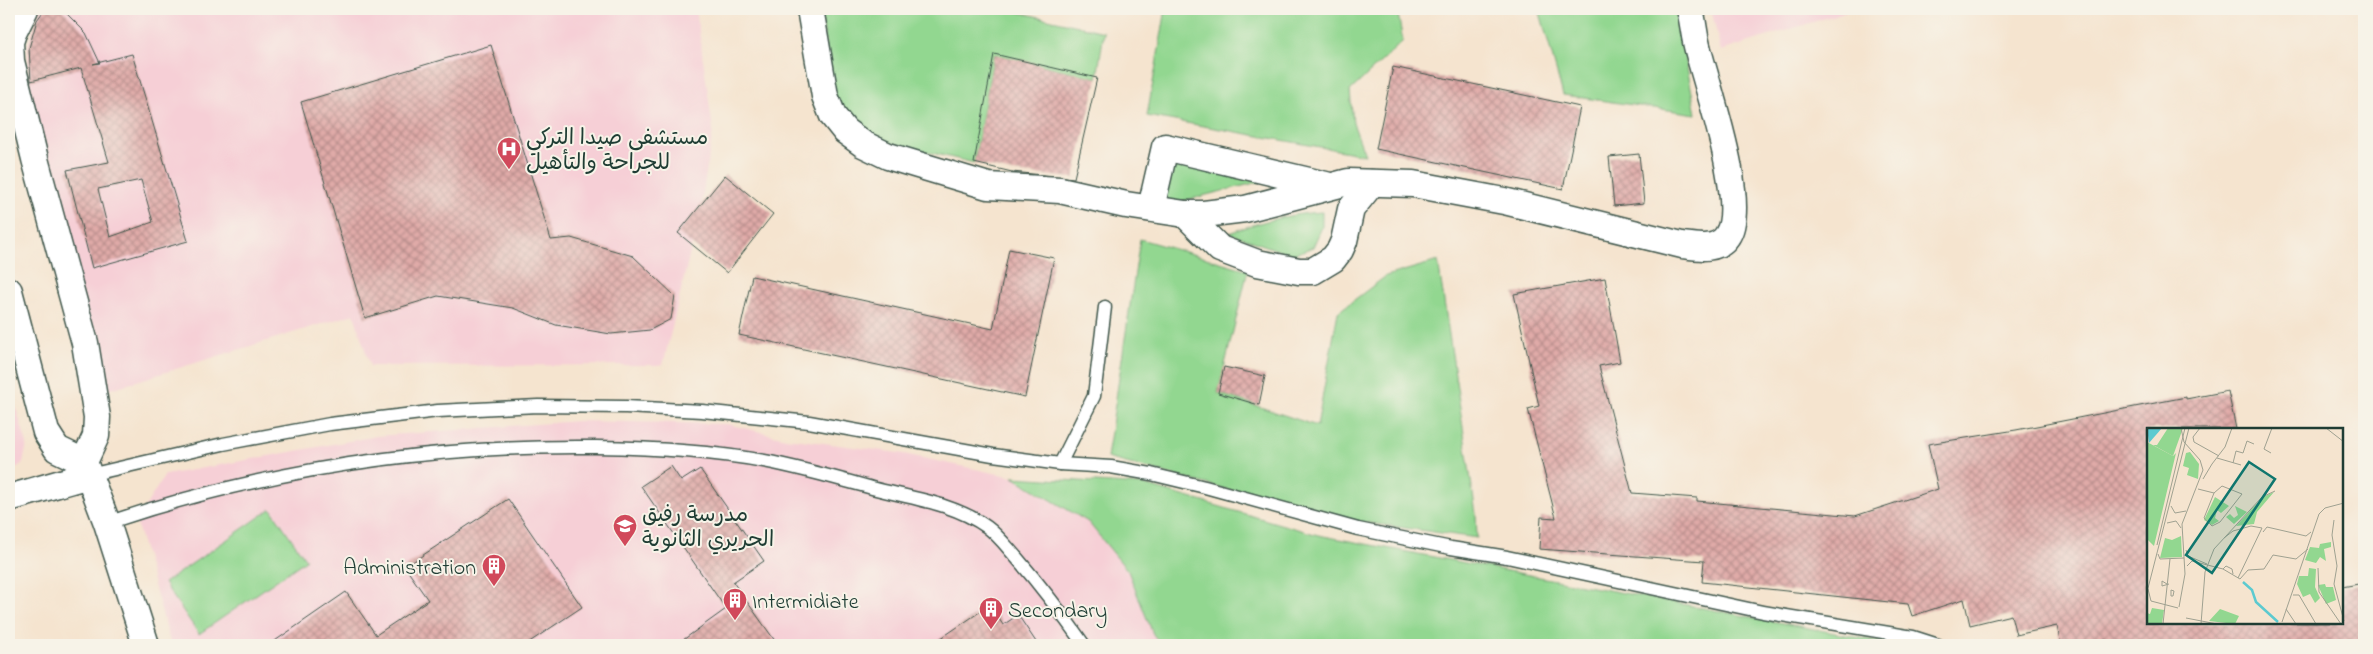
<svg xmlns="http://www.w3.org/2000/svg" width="2373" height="654" viewBox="0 0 2373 654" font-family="'Indie Flower','Playpen Sans Arabic',sans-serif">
  <defs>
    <pattern id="building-cross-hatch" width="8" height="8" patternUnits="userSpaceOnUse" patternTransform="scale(1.25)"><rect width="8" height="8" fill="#e0aaa8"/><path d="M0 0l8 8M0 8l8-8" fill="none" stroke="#b58c8a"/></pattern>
  </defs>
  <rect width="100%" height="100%" fill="#f7f3e8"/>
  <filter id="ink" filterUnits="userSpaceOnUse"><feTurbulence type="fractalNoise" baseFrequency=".02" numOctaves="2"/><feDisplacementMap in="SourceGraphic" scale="10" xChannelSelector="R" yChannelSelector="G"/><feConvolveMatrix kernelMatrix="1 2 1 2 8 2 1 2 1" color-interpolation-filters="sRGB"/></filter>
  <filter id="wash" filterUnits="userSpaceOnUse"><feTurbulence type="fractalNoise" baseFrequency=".0096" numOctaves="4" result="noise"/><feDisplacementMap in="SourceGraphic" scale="20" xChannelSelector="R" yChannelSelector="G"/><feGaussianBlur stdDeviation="1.12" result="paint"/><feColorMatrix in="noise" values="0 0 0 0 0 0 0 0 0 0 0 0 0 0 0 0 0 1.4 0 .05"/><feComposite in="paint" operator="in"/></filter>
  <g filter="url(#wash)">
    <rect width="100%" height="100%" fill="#f5e4cf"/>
    <g fill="#f6cfd6">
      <path d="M 40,9 L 696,9 L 713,130 L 700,211 L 663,365 L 370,366 L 354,314 L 101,392 L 29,88 L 28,45 Z"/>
      <path d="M 1711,9 L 1854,9 L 1721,51 Z"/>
      <path d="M 9,385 L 27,444 L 23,463 L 9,473 Z"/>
      <path d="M 577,421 L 727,424 L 786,438 L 899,453 L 1013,477 L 1088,522 L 1128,571 L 1153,634 L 1161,645 L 171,645 L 136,521 L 165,475 L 377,436 Z"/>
    </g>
    <g fill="#92d790" stroke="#588a62">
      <path d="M 820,9 L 1005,9 L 1104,32 L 1097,78 L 994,54 L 974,163 L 874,139 L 850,122 L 835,98 Z"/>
      <path d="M 1166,9 L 1397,9 L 1403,41 L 1350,91 L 1353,123 L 1365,155 L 1147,116 Z"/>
      <path d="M 1539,9 L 1676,9 L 1696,114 L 1563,95 Z"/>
      <path d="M 1177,160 L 1271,179 L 1174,203 L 1170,202 L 1164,195 L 1173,164 Z"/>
      <path d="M 1322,212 L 1322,227 L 1313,247 L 1292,255 L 1229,233 C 1259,222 1288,214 1322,212 Z"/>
      <path d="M 1140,239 L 1248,270 L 1218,393 L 1317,426 L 1338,312 L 1386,276 L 1438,261 L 1476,514 L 1477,538 L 1340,519 L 1107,458 Z"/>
      <path d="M 1013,477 L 1145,485 L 1318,535 L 1898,645 L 1161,645 L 1153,634 L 1128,571 L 1088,522 Z"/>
      <path d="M 271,509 L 306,560 L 199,634 L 164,583 Z"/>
    </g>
    <g id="blocks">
      <g fill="url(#building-cross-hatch)" fill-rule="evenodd">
        <path d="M 45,9 L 62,9 L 86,33 L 100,63 L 93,64 L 132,54 L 188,241 L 92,268 L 67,170 L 109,162 L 81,68 L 31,81 L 29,48 L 37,20 ZM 141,180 L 153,222 L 110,237 L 98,189 Z"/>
        <path d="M 491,45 L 551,240 L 571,238 L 633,256 L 675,296 L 671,319 L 650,330 L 611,334 L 556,325 L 513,308 L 438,296 L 365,318 L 301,102 Z"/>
        <path d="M 994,54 L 1097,78 L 1074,178 L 1012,172 L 974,163 Z"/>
        <path d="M 1393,67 L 1580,107 L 1563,189 L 1376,149 Z"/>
        <path d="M 1639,154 L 1644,203 L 1614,206 L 1609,157 Z"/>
        <path d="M 725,175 L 773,214 L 727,273 L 678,233 Z"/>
        <path d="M 1009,249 L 1054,258 L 1025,397 L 739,335 L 752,276 L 993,329 Z"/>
        <path d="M 1605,278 L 1620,362 L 1599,366 L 1632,493 L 1697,498 L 1697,501 L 1855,516 L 1938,489 L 1928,444 L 2016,430 L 2186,397 L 2186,399 L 2228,391 L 2236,429 L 2148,429 L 2148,623 L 2342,623 L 2342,587 L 2364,583 L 2364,645 L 2107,645 L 2106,640 L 2078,645 L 2061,645 L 2057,626 L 2016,635 L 2011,615 L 1970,625 L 1964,599 L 1912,616 L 1908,604 L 1702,582 L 1704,561 L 1539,549 L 1541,517 L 1556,518 L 1528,409 L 1539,406 L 1514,294 Z"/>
        <path d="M 1224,367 L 1265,376 L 1259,405 L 1218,393 Z"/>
        <path d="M 671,466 L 681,481 L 700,469 L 764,561 L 733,582 L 778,645 L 676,645 L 726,609 L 641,486 Z"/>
        <path d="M 508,499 L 582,607 L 525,645 L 269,645 L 346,592 L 376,635 L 428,600 L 405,567 Z"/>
        <path d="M 990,605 L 1003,625 L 1018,615 L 1038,645 L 931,645 Z"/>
      </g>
    </g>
  </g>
  <g filter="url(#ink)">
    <use href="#blocks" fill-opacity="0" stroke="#3f564b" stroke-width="1"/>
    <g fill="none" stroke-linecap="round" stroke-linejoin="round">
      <defs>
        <g id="service">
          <path d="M 1060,464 L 1094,396 L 1105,307"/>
          <path d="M 89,475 L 223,444 L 330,424 L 438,411 L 538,406 L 626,407 L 702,411 L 809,422 L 993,455 L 1060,464 L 1111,467 L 1151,474 L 1205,487 L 1358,529 L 1451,548 L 1507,557 L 1763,612 L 1913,637 L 1938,645"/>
          <path d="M 107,523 C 264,470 429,445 596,447 C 652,448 709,451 764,461 C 801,468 836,478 872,488 C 910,498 954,503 987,527 C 998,535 1007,547 1016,557 C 1040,585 1063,615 1084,645"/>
        </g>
        <g id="minor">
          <path d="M 25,9 L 13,33 L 10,42 L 11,61 L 35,159 L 85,343 L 97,417 L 96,436 L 84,462"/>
          <path d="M 810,9 L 825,96 L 833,116 L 845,131 L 863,144 L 888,156 L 988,186 L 1060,190 L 1126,205 L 1185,214 L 1204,214 L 1245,209 L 1348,182 L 1413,184 L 1504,201 L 1682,245 C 1697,247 1717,251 1727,236 C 1749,205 1706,84 1697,46 C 1694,34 1693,21 1690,9"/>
          <path d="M 1151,208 L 1165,147 L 1326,185"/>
          <path d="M 1185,214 L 1220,249 L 1257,263 L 1299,271 L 1313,271 L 1333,259 L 1340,250 L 1344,241 L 1351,209 L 1372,183"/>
          <path d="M 9,291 L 46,432 L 57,449 L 84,462 L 107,523 L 146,645"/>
          <path d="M 9,498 L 89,475"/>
        </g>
      </defs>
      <use href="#service" stroke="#3f564b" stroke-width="15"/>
      <use href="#minor" stroke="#3f564b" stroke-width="29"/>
      <use href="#service" stroke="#fff" stroke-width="12"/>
      <use href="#minor" stroke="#fff" stroke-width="26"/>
    </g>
  </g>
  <defs>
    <symbol id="hospital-pin" viewBox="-11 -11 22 30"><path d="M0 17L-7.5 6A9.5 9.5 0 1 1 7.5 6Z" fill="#d1495b" stroke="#f7f3e8"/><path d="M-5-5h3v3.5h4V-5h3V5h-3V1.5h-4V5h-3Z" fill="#fff"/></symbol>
    <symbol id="school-pin" viewBox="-11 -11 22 30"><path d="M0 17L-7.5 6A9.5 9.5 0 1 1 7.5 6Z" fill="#d1495b" stroke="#f7f3e8"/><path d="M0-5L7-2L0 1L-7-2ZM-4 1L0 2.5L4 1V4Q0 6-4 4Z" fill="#fff"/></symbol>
    <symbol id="building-pin" viewBox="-11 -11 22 30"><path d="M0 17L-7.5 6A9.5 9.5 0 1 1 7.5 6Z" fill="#d1495b" stroke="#f7f3e8"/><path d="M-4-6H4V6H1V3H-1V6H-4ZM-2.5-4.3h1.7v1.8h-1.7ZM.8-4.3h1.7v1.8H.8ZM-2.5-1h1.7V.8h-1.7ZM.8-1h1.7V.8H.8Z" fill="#fff"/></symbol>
  </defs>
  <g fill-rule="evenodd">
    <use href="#hospital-pin" x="495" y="135" width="28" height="38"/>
    <use href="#school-pin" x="611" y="512" width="28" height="38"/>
    <use href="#building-pin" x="480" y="552" width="28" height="38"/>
    <use href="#building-pin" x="721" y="586" width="28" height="38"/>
    <use href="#building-pin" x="977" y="595" width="28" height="38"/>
  </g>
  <g text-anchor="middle" stroke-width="4" stroke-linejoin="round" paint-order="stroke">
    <g font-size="22" fill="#1f3d34" stroke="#f7f3e8" text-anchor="start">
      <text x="526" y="144">مستشفى صيدا التركي<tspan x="526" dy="25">للجراحة والتأهيل</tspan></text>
      <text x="642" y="521">مدرسة رفيق<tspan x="642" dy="25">الحريري الثانوية</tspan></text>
      <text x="476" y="574" text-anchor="end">Administration</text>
      <text x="752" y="608">Intermidiate</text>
      <text x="1008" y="617">Secondary</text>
    </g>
  </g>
  <g transform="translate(2147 428)">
    <rect width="196" height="196" fill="#f5e4cf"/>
    <path d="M 0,14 L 26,28 L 29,25 L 7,118 L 0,111 ZM 43,24 L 52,36 L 51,51 L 40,47 L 42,40 L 36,38 L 39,25 ZM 127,64 L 110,84 L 107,96 L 89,98 L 116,69 ZM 68,69 L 82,78 L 74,85 L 70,82 L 68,90 L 72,93 L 65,97 L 57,92 ZM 88,78 L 100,84 L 87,96 L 79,89 L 83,86 L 87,90 L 91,87 ZM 34,108 L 35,129 L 13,130 L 18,110 L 25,112 ZM 184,114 L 184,119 L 177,121 L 179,133 L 173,129 L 169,135 L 158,132 L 163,119 L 172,120 L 173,116 ZM 162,140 L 169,141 L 168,159 L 173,170 L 168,175 L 163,166 L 156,169 L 150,156 L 152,148 L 161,148 ZM 178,156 L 179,159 L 186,159 L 189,172 L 179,176 L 171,157 ZM 5,180 L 17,182 L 15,196 L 0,196 L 0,185 L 3,186 ZM 73,181 L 92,188 L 88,196 L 62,193 Z" fill="#92d790"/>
    <path d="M 21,0 L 36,0 L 26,28 L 6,17 L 10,17 Z" fill="#92d790"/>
    <path d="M 0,0 L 15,0 L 2,15 Z" fill="#5ccad0"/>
    <path fill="none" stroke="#5ccad0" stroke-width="2.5" d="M 96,154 L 105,162 L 109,174 L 131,194"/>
    <path fill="none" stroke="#9fa191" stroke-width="1" d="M 53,0 L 46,9 L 47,14 L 72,28M 179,0 L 197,14M 124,25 L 117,21 L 125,0M 70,30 L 94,37M 86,35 L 89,23 L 96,25 L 100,13 L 107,16M 65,36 L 78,19 L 85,0M 56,51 L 65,36M 75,58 L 95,66 L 73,94 L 65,98 L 57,90 L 67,65 ZM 51,61 L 67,65M 24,78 L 28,85 L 39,83M 187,92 L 185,107 L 190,138 L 187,156 L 197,193M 20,95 L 29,93 L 34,100M 116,104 L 120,99 L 159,108 L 164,104M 77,110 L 86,103 L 104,98 L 115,100 L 91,150M 10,117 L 38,0M 39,122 L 41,128 L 60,136M 11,126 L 13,131 L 37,130M 40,138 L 45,133 L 76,141 L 93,151 L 101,142 L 117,141 L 126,127 L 149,131 L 161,121M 171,140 L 172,164 L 194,196M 76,141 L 79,138 L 85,141 L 86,146M 20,156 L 15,153 L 15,158 L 22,156M 1,161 L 4,173 L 31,180M 24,162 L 27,163 L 26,168 L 24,168 ZM 0,164 L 42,0M 146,167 L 152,167 L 169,196M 32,179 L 38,146 L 35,96 L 56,42 L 53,32 L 37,14 L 34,0M 139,181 L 149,196M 39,190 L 70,196M 135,194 L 172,86 L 178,80 L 197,75M 16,196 L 23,131M 54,196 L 58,144 L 67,121 L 115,69 L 128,63"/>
    <path fill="#0f766e" fill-opacity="0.15" stroke="#0f766e" stroke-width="2.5" d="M 102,34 L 128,51 L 65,145 L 39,127 Z"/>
    <rect width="196" height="196" fill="none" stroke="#1f3d34" stroke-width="2.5"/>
  </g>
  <rect width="2373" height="654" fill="none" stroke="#f7f3e8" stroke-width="30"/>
</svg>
